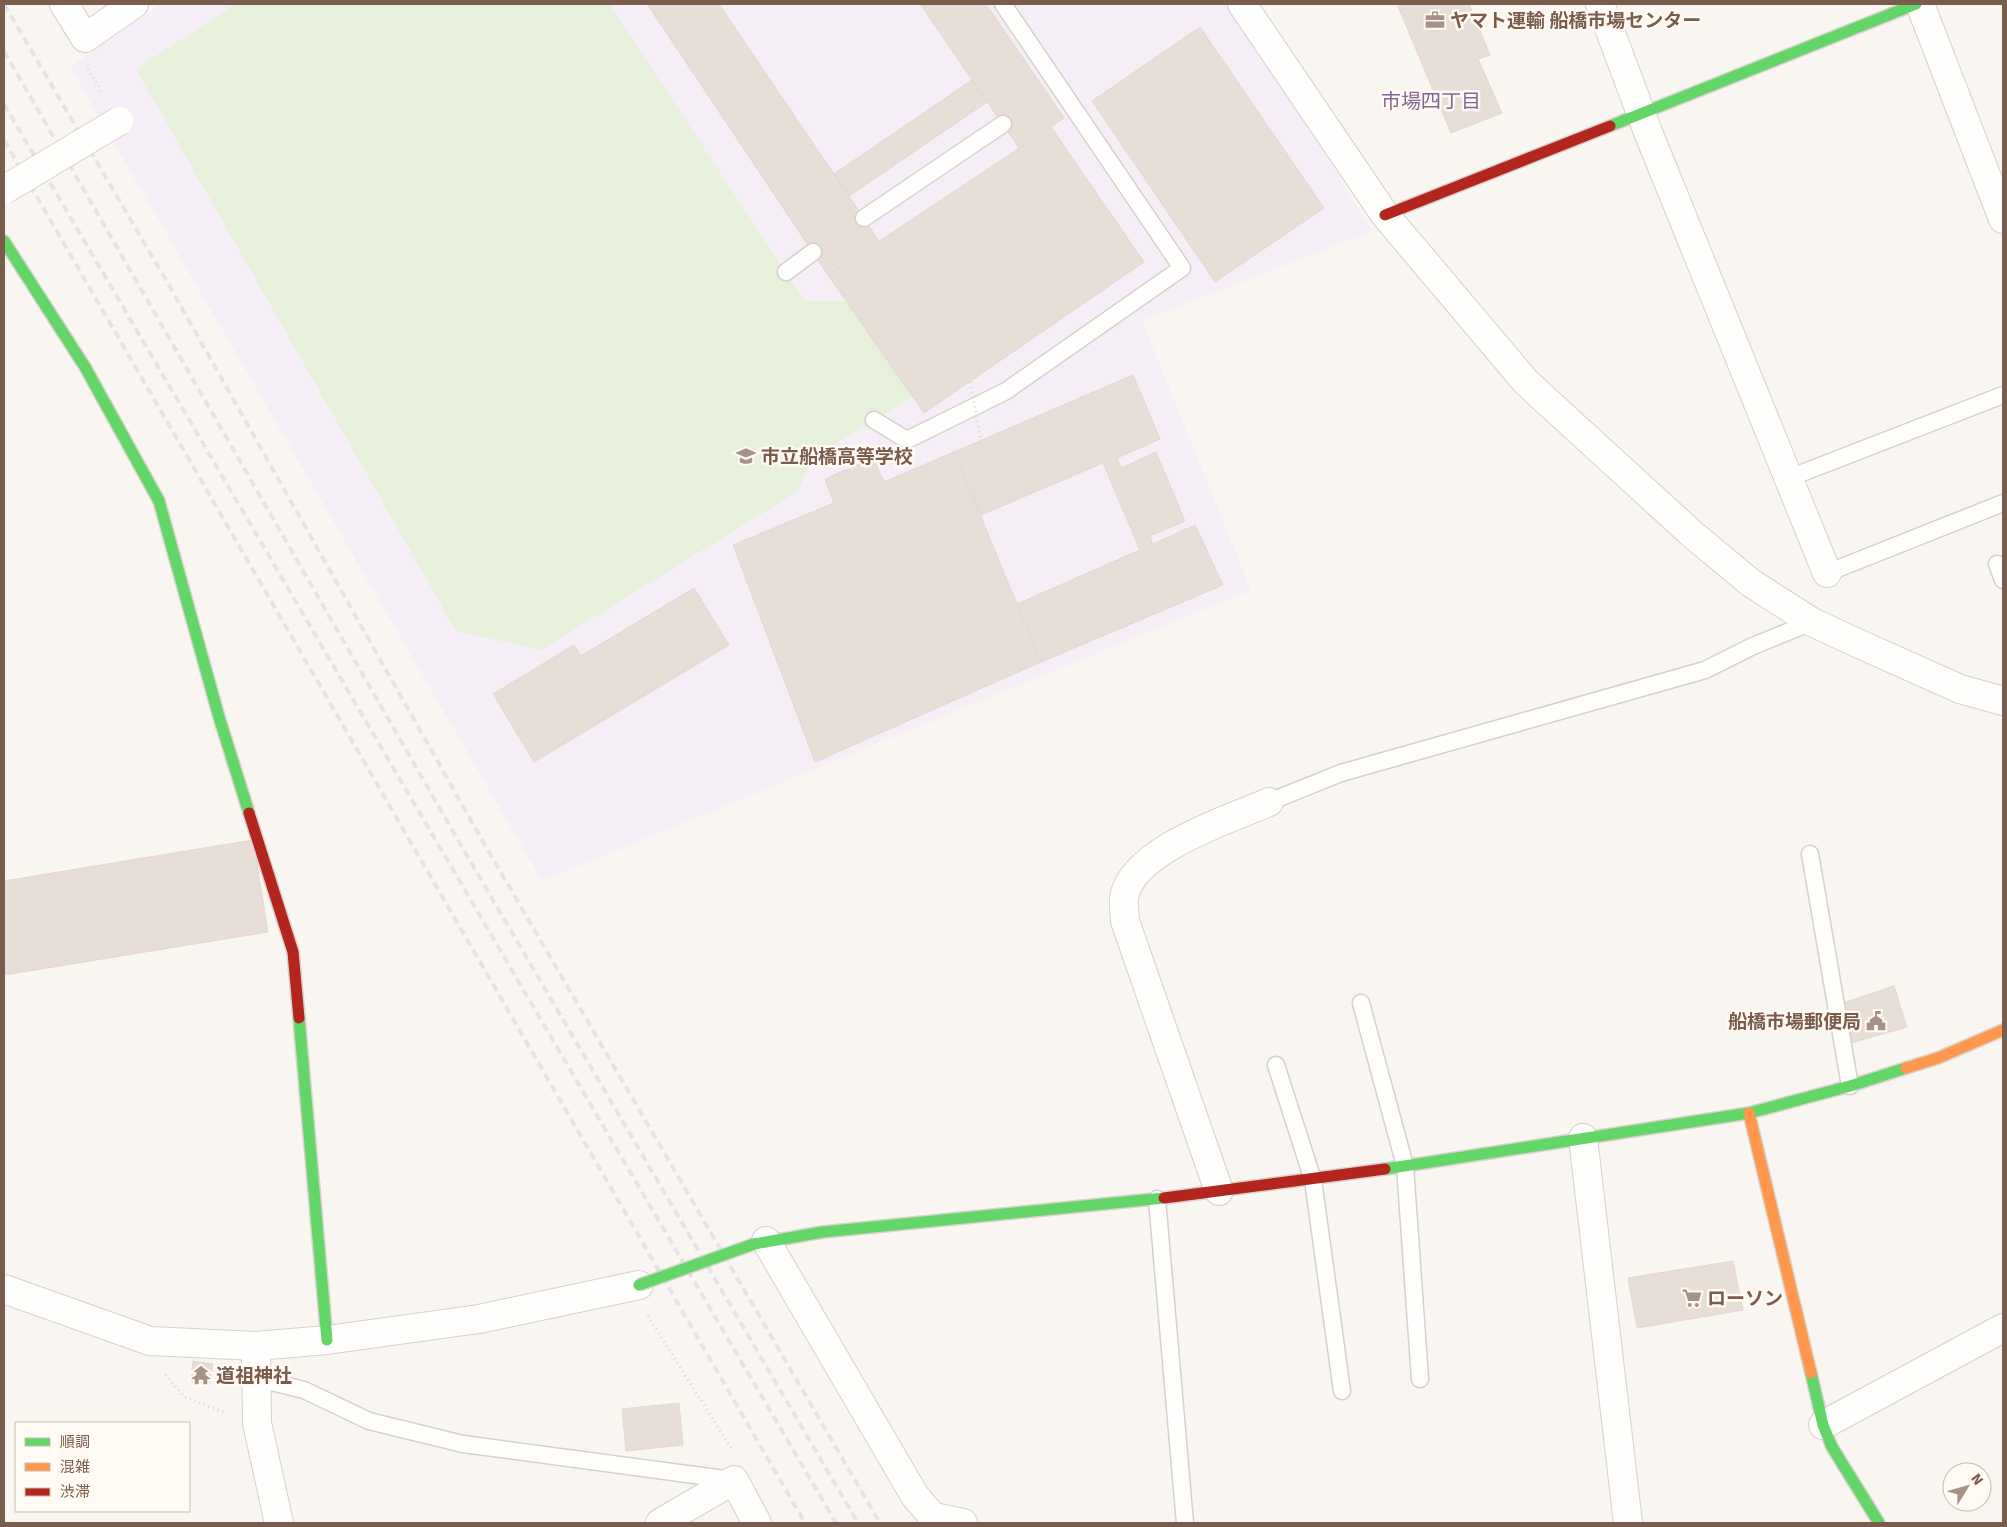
<svg xmlns="http://www.w3.org/2000/svg" width="2007" height="1527" viewBox="0 0 2007 1527" font-family="Signika,'Noto Sans JP',sans-serif">
  <rect width="100%" height="100%" fill="#f9f5f0"/>
  <path fill="#f6eef6" d="M 161,4 L 1227,4 L 1283,85 L 1372,231 L 1142,321 L 1251,590 L 542,881 L 70,67 Z"/>
  <path fill="#e7f0db" d="M 235,4 L 609,4 L 805,301 L 846,301 L 913,397 L 814,457 L 797,492 L 541,650 L 456,631 L 136,69 Z"/>
  <g fill="#e6ded7" stroke="#e2d8d2">
    <path d="M 647,4 L 719,4 L 879,241 L 828,275 Z"/>
    <path d="M 920,4 L 986,4 L 1064,118 L 1019,148 Z"/>
    <path d="M 1397,4 L 1469,4 L 1490,55 L 1478,59 L 1502,113 L 1451,133 Z"/>
    <path d="M 1200,27 L 1324,208 L 1215,282 L 1092,101 Z"/>
    <path d="M 972,80 L 987,102 L 849,196 L 834,174 Z"/>
    <path d="M 1051,127 L 1144,262 L 924,413 L 828,275 Z"/>
    <path d="M 1133,375 L 1160,439 L 1117,458 L 1121,468 L 1156,452 L 1185,521 L 1150,536 L 1153,544 L 1195,525 L 1223,585 L 1041,662 L 1017,604 L 1140,550 L 1103,463 L 981,515 L 954,452 Z"/>
    <path d="M 954,452 L 1041,662 L 815,762 L 733,545 L 834,503 L 825,479 L 873,458 L 884,482 Z"/>
    <path d="M 694,588 L 729,645 L 534,762 L 493,694 L 574,645 L 581,656 Z"/>
    <path d="M 253,840 L 268,932 L 4,975 L 4,881 Z"/>
    <path d="M 1894,986 L 1907,1027 L 1851,1043 L 1837,1005 Z"/>
    <path d="M 1733,1261 L 1743,1310 L 1637,1328 L 1628,1278 Z"/>
    <path d="M 193,1361 L 213,1364 L 209,1384 L 191,1381 Z"/>
    <path d="M 679,1403 L 683,1445 L 626,1451 L 622,1409 Z"/>
  </g>
  <g fill="none" stroke-linecap="round" stroke-linejoin="round">
    <defs>
      <g id="lane">
        <path d="M 864,218 L 1003,124"/>
        <path d="M 786,272 L 813,252"/>
        <path d="M 874,420 L 907,440 L 1006,391 L 1182,268 L 1003,4"/>
        <path d="M 1789,478 L 2003,395"/>
        <path d="M 1997,564 L 2003,580"/>
        <path d="M 1827,573 L 2003,503"/>
        <path d="M 1269,802 L 1341,773 L 1705,670 L 1753,646 L 1812,622"/>
        <path d="M 1810,854 L 1850,1086"/>
        <path d="M 1361,1003 L 1405,1166 L 1420,1379"/>
        <path d="M 1276,1065 L 1313,1180 L 1342,1391"/>
        <path d="M 1157,1199 L 1185,1523"/>
        <path d="M 255,1378 L 304,1390 L 369,1421 L 463,1444 L 732,1480"/>
      </g>
      <g id="street">
        <path d="M 64,4 L 85,38 L 134,4"/>
        <path d="M 1242,4 L 1385,215 L 1526,382 L 1692,534 L 1751,583 L 1812,622 L 1855,642 L 1960,689 L 2003,701"/>
        <path d="M 1600,4 L 1648,132 L 1827,573"/>
        <path d="M 1920,4 L 2003,219"/>
        <path d="M 1583,1138 L 1628,1523"/>
        <path d="M 1219,1191 L 1125,921 C 1125,914 1123,905 1124,898 C 1131,850 1230,819 1269,802"/>
        <path d="M 766,1241 L 915,1496 L 938,1523"/>
        <path d="M 4,1289 L 150,1341 L 256,1346 L 327,1340 L 479,1319 L 639,1285"/>
        <path d="M 256,1346 L 257,1423 L 279,1523"/>
        <path d="M 1823,1425 L 2003,1328"/>
        <path d="M 934,1517 L 963,1523"/>
        <path d="M 660,1523 L 734,1480 L 757,1523"/>
      </g>
      <g id="fast">
        <path d="M 1610,126 L 1916,4"/>
        <path d="M 4,241 L 85,367 L 159,501 L 219,717 L 249,813"/>
        <path d="M 299,1018 L 327,1340"/>
        <path d="M 1385,1169 L 1749,1113 L 1850,1086 L 1906,1068"/>
        <path d="M 754,1244 L 823,1232 L 1164,1198"/>
        <path d="M 1811,1373 L 1823,1425 L 1832,1447 L 1879,1523"/>
      </g>
      <g id="slow">
        <path d="M 1906,1068 L 1938,1058 L 2003,1030"/>
        <path d="M 1749,1113 L 1811,1373"/>
      </g>
      <g id="jam">
        <path d="M 1385,215 L 1610,126"/>
        <path d="M 249,813 L 293,952 L 299,1018"/>
        <path d="M 1164,1198 L 1385,1169"/>
      </g>
    </defs>
    <use href="#lane" stroke="#d7d1cb" stroke-width="19"/>
    <use href="#street" stroke="#d7d1cb" stroke-width="30"/>
    <use href="#fast" stroke="#d9d2cb" stroke-width="14"/>
    <use href="#slow" stroke="#d9d2cb" stroke-width="14"/>
    <use href="#jam" stroke="#d9d2cb" stroke-width="14"/>
    <g stroke="#dcd5d0" stroke-width="3" stroke-dasharray="1 4" stroke-linecap="butt">
      <path d="M 88,69 L 103,94"/>
      <path d="M 648,1316 L 731,1448"/>
      <path d="M 165,1375 L 186,1398 L 224,1412"/>
    </g>
    <use href="#lane" stroke="#fefefd" stroke-width="16"/>
    <use href="#street" stroke="#fefefd" stroke-width="28"/>
    <use href="#fast" stroke="#63d668" stroke-width="11"/>
    <use href="#slow" stroke="#ff974d" stroke-width="11"/>
    <use href="#jam" stroke="#b3261e" stroke-width="11"/>
    <g stroke="#e6e3e7" stroke-width="4" stroke-dasharray="8 5" stroke-linecap="butt">
      <path d="M 4,4 L 166,280 L 482,840 L 880,1523"/>
      <path d="M 4,51 L 466,854 L 858,1523"/>
      <path d="M 4,104 L 836,1523"/>
      <path d="M 4,140 L 805,1523"/>
    </g>
    <defs>
      <path id="street-bridge" d="M 4,190 L 119,121"/>
      <path id="fast-bridge" d="M 639,1285 L 754,1244"/>
    </defs>
    <use href="#street-bridge" stroke="#d7d1cb" stroke-width="30" stroke-linecap="butt"/>
    <use href="#fast-bridge" stroke="#d9d2cb" stroke-width="14" stroke-linecap="butt"/>
    <path stroke="#dcd5d0" stroke-width="3" stroke-dasharray="1 4" stroke-linecap="butt" d="M 970,382 L 981,441"/>
    <use href="#street-bridge" stroke="#fefefd" stroke-width="28"/>
    <use href="#fast-bridge" stroke="#63d668" stroke-width="11"/>
  </g>
  <defs>
    <symbol id="office-bare" viewBox="-9 -9 18 18"><path d="M-6-3h4V-5.5h4V-3h4V5H-6ZM-1-4.5V-3h2v-1.5ZM-6 0V1H6V0Z" fill="#a69286" stroke="#fffaf3" stroke-width="2.5" paint-order="stroke"/></symbol>
    <symbol id="school-bare" viewBox="-9 -9 18 18"><path d="M0-5L7-2L0 1L-7-2ZM-4 1L0 2.5L4 1V4Q0 6-4 4Z" fill="#a69286" stroke="#fffaf3" stroke-width="2.5" paint-order="stroke"/></symbol>
    <symbol id="civic-bare" viewBox="-9 -9 18 18"><path d="M-.6-6.5H3V-4.5H.6V-3L4-1V1h2V6H-6V1h2V-1L-.6-3ZM-1.2 2.5V6h2.4V2.5Z" fill="#a69286" stroke="#fffaf3" stroke-width="2.5" paint-order="stroke"/></symbol>
    <symbol id="supermarket-bare" viewBox="-9 -9 18 18"><path d="M-6-5.5h2.5l.6 2H6L4.5 2H-2.5L-4.4-4H-6ZM-1.5 3.2a1.3 1.3 0 1 0 .1 0ZM3 3.2a1.3 1.3 0 1 0 .1 0Z" fill="#a69286" stroke="#fffaf3" stroke-width="2.5" paint-order="stroke"/></symbol>
    <symbol id="temple-bare" viewBox="-9 -9 18 18"><path d="M0-6L5-2H3V0L6.5 2.5H4V6H1.5V3h-3V6H-4V2.5H-6.5L-3 0V-2H-5Z" fill="#a69286" stroke="#fffaf3" stroke-width="2.5" paint-order="stroke"/></symbol>
  </defs>
  <g fill-rule="evenodd">
    <use href="#office-bare" x="1421" y="6" width="28" height="28"/>
    <use href="#school-bare" x="732" y="442" width="28" height="28"/>
    <use href="#civic-bare" x="1862" y="1007" width="28" height="28"/>
    <use href="#supermarket-bare" x="1678" y="1284" width="28" height="28"/>
    <use href="#temple-bare" x="187" y="1361" width="28" height="28"/>
  </g>
  <g text-anchor="middle" stroke-width="5" stroke-linejoin="round" paint-order="stroke">
    <g font-size="19" font-weight="bold" fill="#7a5c4d" stroke="#fffaf3" text-anchor="start">
      <text x="1450" y="27">ヤマト運輸 船橋市場センター</text>
      <text x="761" y="463">市立船橋高等学校</text>
      <text x="1861" y="1028" text-anchor="end">船橋市場郵便局</text>
      <text x="1707" y="1305">ローソン</text>
      <text x="216" y="1382">道祖神社</text>
    </g>
    <g font-size="20" fill="#846695" stroke="#fffaf3">
      <text x="1431" y="108">市場四丁目</text>
    </g>
  </g>
  <rect width="2007" height="1527" fill="none" stroke="#7a5c4d" stroke-width="10"/>
  <rect x="15" y="1422" width="175" height="90" fill="#fffaf3" stroke="#cabbb1"/>
  <rect x="25" y="1438" width="25" height="8" fill="#63d668" stroke="#cabbb1"/>
  <text x="60" y="1447" font-size="15" fill="#7a5c4d">順調</text>
  <rect x="25" y="1463" width="25" height="8" fill="#ff974d" stroke="#cabbb1"/>
  <text x="60" y="1472" font-size="15" fill="#7a5c4d">混雑</text>
  <rect x="25" y="1488" width="25" height="8" fill="#b3261e" stroke="#cabbb1"/>
  <text x="60" y="1497" font-size="15" fill="#7a5c4d">渋滞</text>
  <g transform="translate(1967 1487) rotate(53)"><circle r="24" fill="#fffaf3" stroke="#cabbb1"/>
  <path d="M0-4L9 19L0 12L-9 19Z" fill="#a69286"/>
  <text y="-8" font-size="14" font-weight="bold" text-anchor="middle" fill="#7a5c4d">N</text>
  </g>
</svg>
